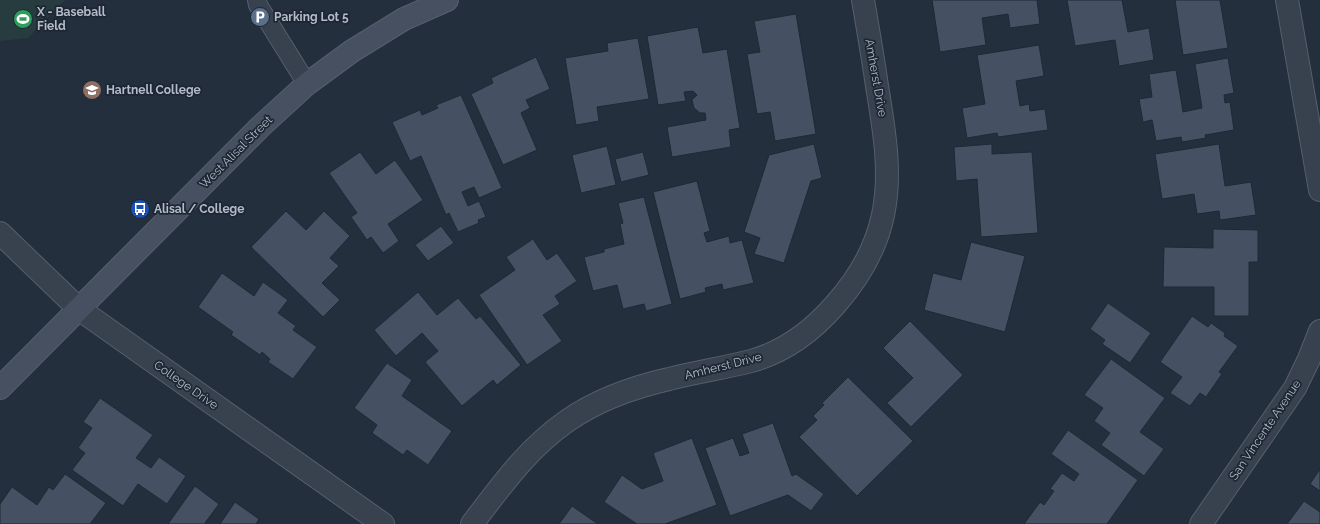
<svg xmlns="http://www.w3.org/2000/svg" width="1320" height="524" viewBox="0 0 1320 524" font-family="Raleway,sans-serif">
  <rect width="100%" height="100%" fill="#242f3e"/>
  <path fill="#263c3f" d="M 0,0 L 65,0 L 28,38 L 0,41 Z"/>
  <g fill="#455162" stroke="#1f2835">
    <path d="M 932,0 L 1037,0 L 1040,24 L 1010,28 L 1008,14 L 982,18 L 986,45 L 940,52 Z"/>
    <path d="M 1067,0 L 1122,0 L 1128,32 L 1149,28 L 1154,60 L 1119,66 L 1115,40 L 1075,46 Z"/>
    <path d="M 1175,0 L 1220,0 L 1228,48 L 1183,55 Z"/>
    <path d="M 796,14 L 816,134 L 775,141 L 770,112 L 757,114 L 747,54 L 760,52 L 754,21 Z"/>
    <path d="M 698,27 L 703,53 L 727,49 L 740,128 L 729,130 L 731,147 L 672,157 L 667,127 L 706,120 L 705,113 L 700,113 L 694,108 L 692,100 L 697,95 L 693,91 L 684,92 L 686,101 L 658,105 L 647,36 Z"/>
    <path d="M 638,38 L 649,99 L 597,107 L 599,121 L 576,125 L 565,58 L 608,51 L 607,43 Z"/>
    <path d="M 1039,45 L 1044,76 L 1016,81 L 1020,106 L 1029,104 L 1030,111 L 1045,109 L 1048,130 L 998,137 L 997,133 L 967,138 L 962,108 L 985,104 L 977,55 Z"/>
    <path d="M 536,57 L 550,89 L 526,100 L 530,108 L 521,113 L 537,150 L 503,165 L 471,94 L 493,83 L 491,78 Z"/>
    <path d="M 1228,58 L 1234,93 L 1224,95 L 1225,103 L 1230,102 L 1234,130 L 1205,135 L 1206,138 L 1182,142 L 1181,137 L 1156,141 L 1152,120 L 1143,122 L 1139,99 L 1152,97 L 1149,74 L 1176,70 L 1183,112 L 1202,108 L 1195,64 Z"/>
    <path d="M 461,95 L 502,188 L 479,198 L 474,187 L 462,192 L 468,206 L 479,201 L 486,217 L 478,220 L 479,223 L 458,232 L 449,213 L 446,215 L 421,156 L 410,161 L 392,122 L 420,110 L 422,115 L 438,108 L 436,105 Z"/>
    <path d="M 814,144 L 822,178 L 811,181 L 784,263 L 754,254 L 760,238 L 744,232 L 769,155 Z"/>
    <path d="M 992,144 L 992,154 L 1032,152 L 1038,233 L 981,237 L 977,179 L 956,181 L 954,147 Z"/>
    <path d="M 1219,144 L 1225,186 L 1251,182 L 1256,215 L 1220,220 L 1219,211 L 1197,214 L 1194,194 L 1162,199 L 1155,154 Z"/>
    <path d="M 607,146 L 616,185 L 581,193 L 572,155 Z"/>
    <path d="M 360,152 L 376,174 L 395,160 L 423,200 L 388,224 L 399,241 L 383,253 L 371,237 L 367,240 L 351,217 L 357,213 L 329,173 Z"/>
    <path d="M 643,152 L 649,175 L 621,182 L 615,159 Z"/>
    <path d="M 697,181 L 710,231 L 704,233 L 707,242 L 729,236 L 730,243 L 742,240 L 754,283 L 723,290 L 722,284 L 705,288 L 706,292 L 680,299 L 653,192 Z"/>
    <path d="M 644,197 L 672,304 L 646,311 L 644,304 L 623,309 L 617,285 L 593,291 L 584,257 L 604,252 L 604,249 L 624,244 L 620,224 L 623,223 L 618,203 Z"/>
    <path d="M 286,211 L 306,230 L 324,211 L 350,236 L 330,258 L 339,266 L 322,283 L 340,300 L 323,317 L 251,247 Z"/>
    <path d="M 441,226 L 454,243 L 428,261 L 415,245 Z"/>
    <path d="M 1213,229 L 1258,230 L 1258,262 L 1249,262 L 1249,316 L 1214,316 L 1214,287 L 1163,287 L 1164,247 L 1213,248 Z"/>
    <path d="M 533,239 L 547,260 L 557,253 L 577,281 L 555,296 L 560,304 L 543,315 L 562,341 L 527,365 L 479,295 L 515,270 L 506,257 Z"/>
    <path d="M 971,242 L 1025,256 L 1005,332 L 924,310 L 933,273 L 961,280 Z"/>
    <path d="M 222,273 L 254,296 L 263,282 L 288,300 L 278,313 L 296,326 L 293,330 L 317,347 L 293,379 L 268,362 L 270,359 L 262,352 L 260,355 L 231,335 L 233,332 L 198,307 Z"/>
    <path d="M 418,292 L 437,315 L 458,298 L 476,319 L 480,316 L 521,365 L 497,385 L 493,380 L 462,406 L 425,362 L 438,351 L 422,333 L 396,356 L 374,330 Z"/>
    <path d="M 1108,303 L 1151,333 L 1130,363 L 1102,344 L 1105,340 L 1090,329 Z"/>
    <path d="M 1192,316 L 1208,327 L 1211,323 L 1225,333 L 1224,336 L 1238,346 L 1219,372 L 1222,374 L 1206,397 L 1200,393 L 1190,406 L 1170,393 L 1182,377 L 1160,362 Z"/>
    <path d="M 910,321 L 963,375 L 911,427 L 887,403 L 913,378 L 883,348 Z"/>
    <path d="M 1111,359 L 1165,398 L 1140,432 L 1164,449 L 1144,476 L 1101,445 L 1110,433 L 1094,421 L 1103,408 L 1084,395 Z"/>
    <path d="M 387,363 L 412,380 L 402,396 L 452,431 L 428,465 L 407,450 L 403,455 L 372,433 L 377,425 L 354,408 Z"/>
    <path d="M 848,377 L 913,441 L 857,496 L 799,437 L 817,420 L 813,416 L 824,405 L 822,403 Z"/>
    <path d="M 100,398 L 153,435 L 136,458 L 151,468 L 159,457 L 186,476 L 167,504 L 138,484 L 123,506 L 72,470 L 85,453 L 78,448 L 92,428 L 83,422 Z"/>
    <path d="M 773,423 L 792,476 L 796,474 L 824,494 L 811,511 L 788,495 L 730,516 L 705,448 L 733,438 L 740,456 L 749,453 L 742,434 Z"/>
    <path d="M 1068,430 L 1138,480 L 1107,524 L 1024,524 L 1040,502 L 1044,505 L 1054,491 L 1050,489 L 1062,473 L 1074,481 L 1079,474 L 1051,454 Z"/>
    <path d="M 692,438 L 717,505 L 665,524 L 637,524 L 604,502 L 622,475 L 642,489 L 663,481 L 653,453 Z"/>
    <path d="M 1320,469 L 1320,491 L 1310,484 Z"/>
    <path d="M 65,474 L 106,503 L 90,524 L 0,524 L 0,504 L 12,487 L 37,505 L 49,487 L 53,490 Z"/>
    <path d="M 195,486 L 219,504 L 205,523 L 206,524 L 168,524 Z"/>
    <path d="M 1304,501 L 1320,512 L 1320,524 L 1287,524 Z"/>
    <path d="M 235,502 L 259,519 L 256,524 L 220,524 Z"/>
    <path d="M 572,506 L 598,524 L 559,524 Z"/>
  </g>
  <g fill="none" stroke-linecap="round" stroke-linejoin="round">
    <defs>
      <path id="service" d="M 257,0 L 258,5 L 307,84"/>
      <g id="minor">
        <path d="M 1287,0 L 1320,190"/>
        <path d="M 0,233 L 79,309 L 383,524"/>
        <path d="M 472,524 C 501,486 527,449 567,421 C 597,400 634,387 669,379 C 696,372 724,368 751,361 C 784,352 813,330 835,305 C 858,279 876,249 883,215 C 892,173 884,129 877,86 C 873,58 868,29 863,0"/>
        <path d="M 1201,524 L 1295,388 L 1309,359 L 1320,331"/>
      </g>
      <path id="secondary" d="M 0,388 L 260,127 L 307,84 L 352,51 L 404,19 L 447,0"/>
    </defs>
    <use href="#service" stroke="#565f6c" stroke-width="20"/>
    <use href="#minor" stroke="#565f6c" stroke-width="24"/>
    <use href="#secondary" stroke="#565f6c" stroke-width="24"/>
    <use href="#service" stroke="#38414e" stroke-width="18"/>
    <use href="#minor" stroke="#38414e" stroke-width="22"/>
    <use href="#secondary" stroke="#465061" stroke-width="22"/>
  </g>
  <defs>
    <symbol id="parking-disc" viewBox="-11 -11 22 22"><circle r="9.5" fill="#5c6f8a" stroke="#1d2633"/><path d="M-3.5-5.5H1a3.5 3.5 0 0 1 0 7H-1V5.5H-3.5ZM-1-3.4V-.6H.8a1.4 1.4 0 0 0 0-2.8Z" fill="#fff"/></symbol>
    <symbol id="stadium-disc" viewBox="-11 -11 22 22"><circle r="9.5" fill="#2e9e5b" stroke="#1d2633"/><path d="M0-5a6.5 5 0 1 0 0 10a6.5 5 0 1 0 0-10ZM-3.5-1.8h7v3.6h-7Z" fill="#fff"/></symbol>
    <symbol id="university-disc" viewBox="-11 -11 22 22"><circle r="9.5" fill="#8d6e63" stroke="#1d2633"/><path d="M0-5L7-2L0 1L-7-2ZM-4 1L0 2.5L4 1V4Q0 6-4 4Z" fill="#fff"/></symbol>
    <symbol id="bus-disc" viewBox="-11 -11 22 22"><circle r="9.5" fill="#1a4fb4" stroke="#1d2633"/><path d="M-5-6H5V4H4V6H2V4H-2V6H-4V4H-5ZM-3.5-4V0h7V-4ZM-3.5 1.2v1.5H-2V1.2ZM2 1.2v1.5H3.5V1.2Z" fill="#fff"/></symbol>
  </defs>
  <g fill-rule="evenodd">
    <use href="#parking-disc" x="249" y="6" width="22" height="22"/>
    <use href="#stadium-disc" x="12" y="8" width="22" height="22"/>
    <use href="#university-disc" x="81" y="79" width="22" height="22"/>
    <use href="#bus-disc" x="129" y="198" width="22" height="22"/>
  </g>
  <g text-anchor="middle" stroke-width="3.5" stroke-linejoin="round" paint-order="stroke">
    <g font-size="12" font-weight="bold" fill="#b4bcc9" stroke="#1d2633" text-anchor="start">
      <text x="37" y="16">X - Baseball<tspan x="37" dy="14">Field</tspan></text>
      <text x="274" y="21">Parking Lot 5</text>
      <text x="106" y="94">Hartnell College</text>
      <text x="154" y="213">Alisal / College</text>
    </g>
    <g font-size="12" fill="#b4bcc9" stroke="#1d2633">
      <text transform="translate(876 78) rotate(80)" y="4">Amherst Drive</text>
      <text transform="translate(236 152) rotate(-45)" y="4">West Alisal Street</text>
      <text transform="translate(723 366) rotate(-14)" y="4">Amherst Drive</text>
      <text transform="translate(186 385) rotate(35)" y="4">College Drive</text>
      <text transform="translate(1265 430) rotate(-56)" y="4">San Vincente Avenue</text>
    </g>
  </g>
</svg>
